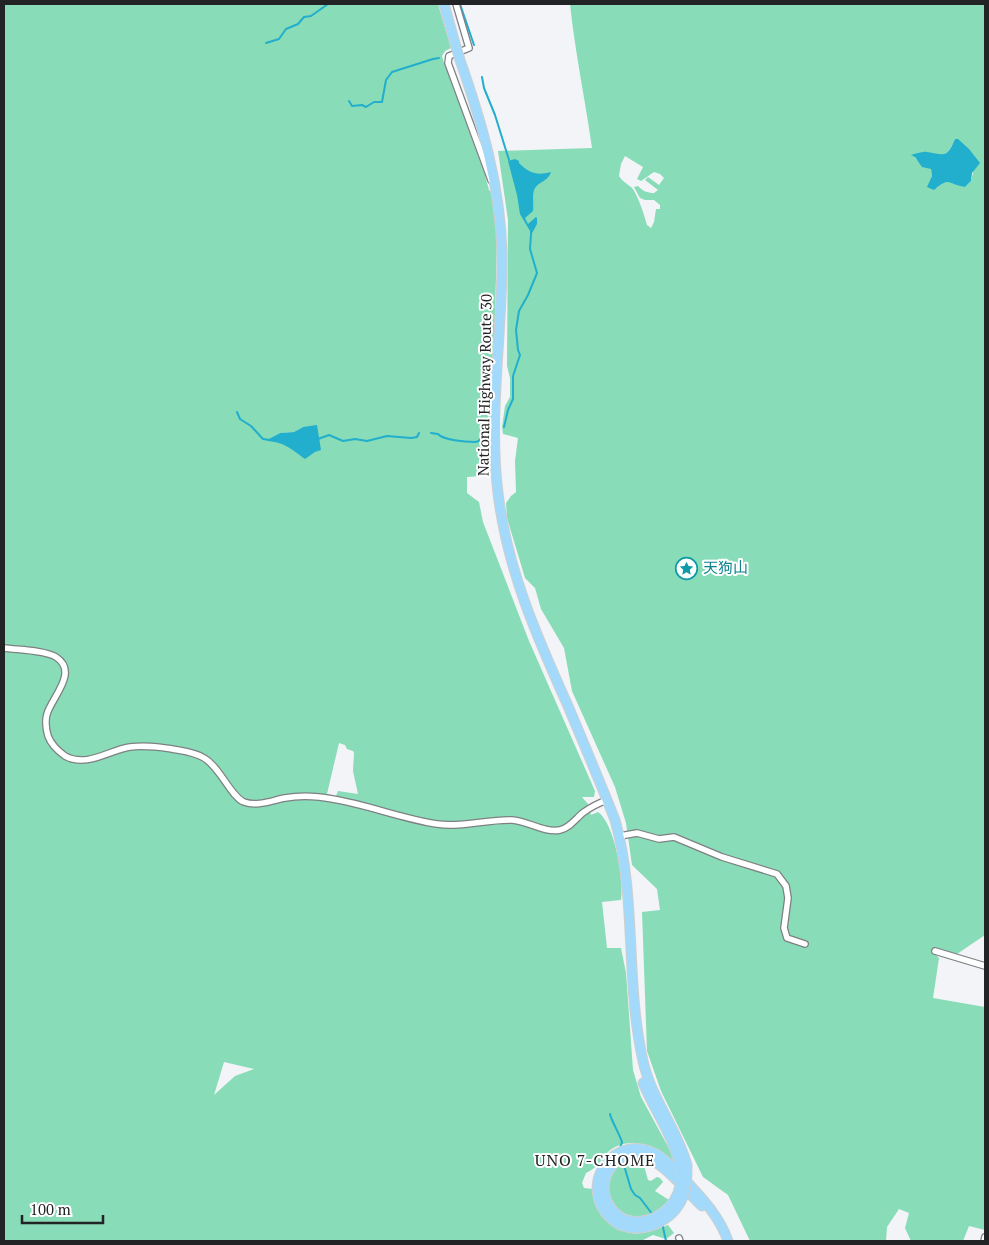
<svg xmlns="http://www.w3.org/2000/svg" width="989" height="1245" viewBox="0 0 989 1245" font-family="'PT Serif','Noto Sans JP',serif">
  <rect width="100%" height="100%" fill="#f2f4f7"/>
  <g fill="#88dcb7" fill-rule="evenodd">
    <path d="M 4,4 L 438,4 L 451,48 L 445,51 L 442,56 L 444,63 L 485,175 L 489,190 L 493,195 L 497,241 L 491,459 L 482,476 L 467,477 L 467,493 L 479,502 L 483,522 L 529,641 L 595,791 L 594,797 L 582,797 L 588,804 L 591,815 L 598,812 C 615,824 624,880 621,900 L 602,902 L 607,948 L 621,948 L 626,973 L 633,1070 L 641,1097 L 671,1152 L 674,1163 C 668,1158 662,1152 656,1149 C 641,1141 621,1140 608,1152 C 598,1162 600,1166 586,1173 L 582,1183 L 584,1188 L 593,1189 C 594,1203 598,1215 609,1223 C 630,1239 645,1234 668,1225 L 674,1233 L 666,1239 L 653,1235 L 641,1241 L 4,1241 ZM 303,427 L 315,452 L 302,457 C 297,451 288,446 280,443 C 275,441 272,442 268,440 L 280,433 L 294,432 ZM 339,743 L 345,745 L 347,749 L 353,751 L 354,753 L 353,771 L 358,794 L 338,791 L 336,796 L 327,794 ZM 224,1062 L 254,1069 L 235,1076 L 214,1095 Z"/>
    <path d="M 570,4 L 985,4 L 985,935 L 957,954 L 934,948 L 933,952 L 939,958 L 933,998 L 985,1007 L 985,1230 L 969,1226 L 963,1241 L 911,1241 L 905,1228 L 909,1213 L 899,1209 L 887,1227 L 886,1241 L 750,1241 L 728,1195 L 703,1177 L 661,1091 L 647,1051 L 642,912 L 660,910 L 657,889 L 632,865 L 626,823 L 615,787 L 572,691 L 564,648 L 541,609 L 535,588 L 525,578 L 507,518 L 506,503 L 511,496 L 516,492 L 515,461 L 518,438 L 503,434 L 502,427 L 505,406 L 510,397 L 510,378 L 507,366 L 508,220 L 498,151 L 592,148 C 585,99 575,52 570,4 ZM 955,139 L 974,168 L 971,181 L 965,187 L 953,182 L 942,182 L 937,188 L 930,182 L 932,176 L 931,169 L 916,159 L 915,157 L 918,153 C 938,151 944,165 955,139 ZM 625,156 L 643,167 L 637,179 L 641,181 L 654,172 L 660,174 L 664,178 L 659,185 L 648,177 L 645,180 L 658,190 L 654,193 C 647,193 643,191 638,186 L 634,187 L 640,198 L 645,200 L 654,200 L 660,205 L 660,209 L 656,209 L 654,222 L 651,228 L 647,225 C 645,217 637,192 631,187 C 626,183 623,182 619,176 L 621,164 Z"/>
    <path d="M 631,1161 L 643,1162 L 648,1180 L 651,1181 L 657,1177 L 660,1178 L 663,1182 L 655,1191 L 669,1200 C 627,1245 587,1186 620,1165 C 623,1163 627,1162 631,1161 Z"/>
  </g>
  <g fill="#22aecd">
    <path d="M 955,139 L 958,139 L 969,149 L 980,163 L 972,173 L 971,181 L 965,187 C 947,184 950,176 934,190 L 927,187 L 932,176 L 931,169 L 922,167 L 915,157 L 911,155 C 916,154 922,151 927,152 C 945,155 947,158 955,139 Z"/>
    <path d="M 515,159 L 519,161 L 519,163 C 529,173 537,176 551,172 C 548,182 538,181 534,190 C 532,196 534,205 533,211 L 525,218 L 528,224 L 536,217 L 537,218 L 537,224 L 530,237 L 530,231 L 520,214 L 517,195 L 508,161 Z"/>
    <path d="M 317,425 L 321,450 L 315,452 L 305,459 C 291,449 286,443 268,441 L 267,440 L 280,433 L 294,432 L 303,427 Z"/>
  </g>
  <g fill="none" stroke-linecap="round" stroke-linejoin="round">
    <g stroke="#22aecd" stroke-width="2">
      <path d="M 460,4 L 474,45"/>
      <path d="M 266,43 L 279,39 L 286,29 L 298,24 L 304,17 L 311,16 L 328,4"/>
      <path d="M 482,77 L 484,88 L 495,115 L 509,160"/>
      <path d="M 349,101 L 352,106 L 362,105 L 366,107 L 374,102 L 382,102 L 386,80 L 392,72 L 433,59 L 439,58"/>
      <path d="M 237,412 L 240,419 L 251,426 L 263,439 L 270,440"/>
      <path d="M 504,427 L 508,410 L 513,399 L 513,376 L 520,355 L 518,350 L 516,330 L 519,311 L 528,295 L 537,273 L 530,249 L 531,234"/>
      <path d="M 431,433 L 438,434 C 443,440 465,442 475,442 L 479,441 L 486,428 L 490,427"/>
      <path d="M 318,439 L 329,435 L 343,441 L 355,439 L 367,441 L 387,436 L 411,438 L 417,437 L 419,433"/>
      <path d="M 610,1114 C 611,1120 619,1133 622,1142 L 620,1148"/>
      <path d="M 623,1162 L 631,1189 L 635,1195 L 640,1198 L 653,1215"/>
      <path d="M 662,1223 L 666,1241"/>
      <path d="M 671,1241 L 672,1241"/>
    </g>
    <defs>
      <g id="minor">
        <path d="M 456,4 L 469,48 L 449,56 L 448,63 L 491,180"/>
        <path d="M 4,648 C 18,650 44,650 56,657 C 79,672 52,697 47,714 C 45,721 46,729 48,736 C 51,744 58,751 65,756 C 87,768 109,750 130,747 C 145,745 158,747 172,749 C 183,751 195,752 204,758 C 220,767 231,797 244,802 C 257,807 273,800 285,798 C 296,796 308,796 319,797 C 359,801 397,818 437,824 C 462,828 487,819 512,820 C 528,821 544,833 560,830 C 570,828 576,818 584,812 C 591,807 599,803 607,800"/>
        <path d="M 620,836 L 637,833 L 659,839 L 674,837 L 722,857 L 777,874 L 786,886 L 788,898 L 784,928 L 787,938 L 805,944"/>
        <path d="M 935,951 L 985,966"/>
        <path d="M 679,1238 L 680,1241"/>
        <path d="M 984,1241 L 985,1237"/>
      </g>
      <g id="highway">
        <path d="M 444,4 L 456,47"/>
        <path d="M 460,60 C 482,123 500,185 502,252 C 503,332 488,414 498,493 C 507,569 537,637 568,706 C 584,744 600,782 615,820 C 637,898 625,981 643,1061 C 651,1098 677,1128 687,1165"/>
        <path d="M 643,1083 C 655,1111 673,1136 680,1166"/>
        <path d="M 623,1219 C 585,1195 610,1144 647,1158 C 666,1165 687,1192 702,1206"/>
        <path d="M 620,1225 C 572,1196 608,1133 652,1152 C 666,1158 676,1172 687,1182 C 704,1200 720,1218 728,1241"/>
      </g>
    </defs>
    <use href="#minor" stroke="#7e8083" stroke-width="8"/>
    <use href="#highway" stroke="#cecfcf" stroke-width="11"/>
    <use href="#minor" stroke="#fff" stroke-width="5.5"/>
    <use href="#highway" stroke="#a3dafb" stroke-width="9"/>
    <defs>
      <g id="highway-bridge">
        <path d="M 456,47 L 460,60"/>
        <path d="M 623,1219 C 644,1227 669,1215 678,1193 C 681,1184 681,1175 680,1166"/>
        <path d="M 620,1225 C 645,1234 673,1221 683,1197 C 687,1187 687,1176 687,1165"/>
      </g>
    </defs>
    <use href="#highway-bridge" stroke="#cecfcf" stroke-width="11" stroke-linecap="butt"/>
    <use href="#highway-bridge" stroke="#a3dafb" stroke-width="9"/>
  </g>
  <defs>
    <symbol id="sight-ring" viewBox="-11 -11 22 22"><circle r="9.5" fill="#fff" stroke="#0f9aa8" stroke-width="1.5"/><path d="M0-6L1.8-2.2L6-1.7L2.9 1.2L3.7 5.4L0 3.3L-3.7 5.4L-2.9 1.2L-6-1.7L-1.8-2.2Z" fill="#0f9aa8"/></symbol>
  </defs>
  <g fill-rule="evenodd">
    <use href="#sight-ring" x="674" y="556" width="25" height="25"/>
  </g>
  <g text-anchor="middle" stroke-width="4" stroke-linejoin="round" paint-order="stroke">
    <g font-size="15" fill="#222324" stroke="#fff">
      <text transform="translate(485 385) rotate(-89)" y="5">National Highway Route 30</text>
    </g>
    <g font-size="15" fill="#0d838f" stroke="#fff" text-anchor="start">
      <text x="703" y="573">天狗山</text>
    </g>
    <g font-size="16" letter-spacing="1" fill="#222324" stroke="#fff">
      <text x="595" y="1166">UNO 7-CHOME</text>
    </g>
  </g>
  <rect width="989" height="1245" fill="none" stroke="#222324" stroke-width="10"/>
  <path d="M22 1215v8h81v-8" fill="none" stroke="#222324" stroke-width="2.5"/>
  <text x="30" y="1215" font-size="15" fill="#222324" stroke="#ffffff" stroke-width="4" paint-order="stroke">100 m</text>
</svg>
